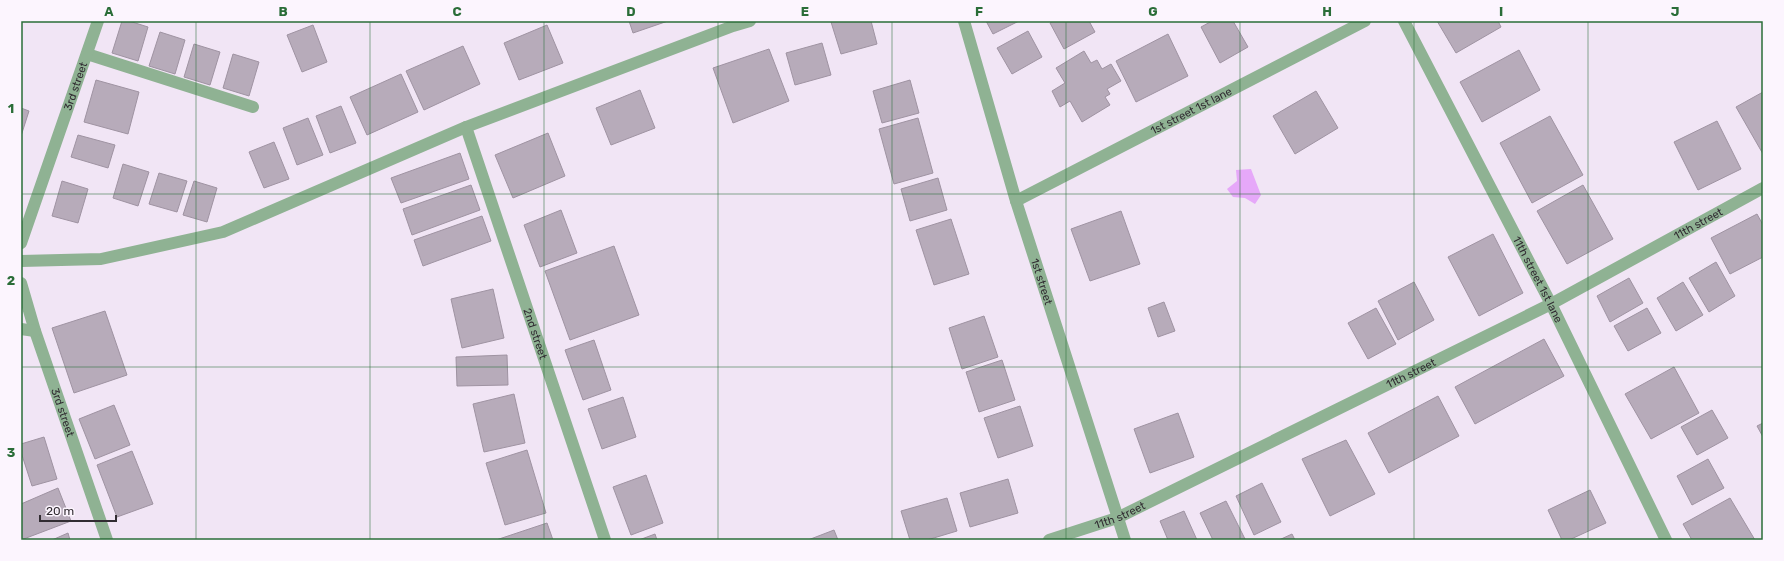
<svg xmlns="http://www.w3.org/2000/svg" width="1784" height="561" viewBox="0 0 1784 561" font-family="Rubik,sans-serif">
  <rect width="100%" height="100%" fill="#f1e5f5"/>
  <path fill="#e6a8f9" d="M 1251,169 L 1261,195 L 1255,204 L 1245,198 L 1233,197 L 1227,189 L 1237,181 L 1236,170 Z"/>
  <g fill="#b7abba" stroke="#9f93a2">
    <path d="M 122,21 L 129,21 L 148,27 L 138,61 L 112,53 Z"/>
    <path d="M 629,21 L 668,21 L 633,33 Z"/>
    <path d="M 835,21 L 871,21 L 877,44 L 841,54 L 831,22 Z"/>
    <path d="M 986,21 L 1019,21 L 993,34 Z"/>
    <path d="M 1054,21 L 1089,21 L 1095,32 L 1064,49 L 1050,23 Z"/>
    <path d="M 1212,21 L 1233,21 L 1248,47 L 1220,63 L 1201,27 Z"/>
    <path d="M 1437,21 L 1498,21 L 1501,27 L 1456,53 Z"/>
    <path d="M 313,25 L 327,62 L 302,72 L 287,35 Z"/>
    <path d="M 547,25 L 563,63 L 519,80 L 504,43 Z"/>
    <path d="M 1028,31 L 1042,57 L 1012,74 L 997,48 Z"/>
    <path d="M 160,32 L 185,40 L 175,74 L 149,66 Z"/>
    <path d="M 1168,34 L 1188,76 L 1136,102 L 1116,61 Z"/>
    <path d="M 822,43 L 831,75 L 795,85 L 786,53 Z"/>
    <path d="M 194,44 L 220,52 L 210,85 L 184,77 Z"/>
    <path d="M 463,46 L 480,84 L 424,110 L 406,71 Z"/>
    <path d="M 769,49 L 789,101 L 733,123 L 713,68 Z"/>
    <path d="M 1519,50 L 1540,90 L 1482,122 L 1460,82 Z"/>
    <path d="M 1084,51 L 1091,63 L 1097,60 L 1102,69 L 1111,64 L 1121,81 L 1107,89 L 1110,94 L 1105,97 L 1110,105 L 1082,122 L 1070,101 L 1060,107 L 1052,91 L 1065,83 L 1056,68 Z"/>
    <path d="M 233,54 L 259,62 L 249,96 L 223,88 Z"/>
    <path d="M 401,74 L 418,112 L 367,135 L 350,97 Z"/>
    <path d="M 96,80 L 139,92 L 128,134 L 84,122 Z"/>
    <path d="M 910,80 L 919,113 L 882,123 L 873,91 Z"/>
    <path d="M 640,90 L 655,128 L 611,145 L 596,108 Z"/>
    <path d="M 1316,91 L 1338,128 L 1295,154 L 1273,116 Z"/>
    <path d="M 1763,92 L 1763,154 L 1736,107 Z"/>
    <path d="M 341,106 L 356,143 L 330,153 L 316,116 Z"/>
    <path d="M 21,108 L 29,111 L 21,136 Z"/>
    <path d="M 1550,116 L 1583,175 L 1532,203 L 1500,143 Z"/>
    <path d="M 308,118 L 323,155 L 297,165 L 283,128 Z"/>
    <path d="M 918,118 L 933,173 L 894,184 L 879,129 Z"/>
    <path d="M 1717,121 L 1741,169 L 1698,190 L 1674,142 Z"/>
    <path d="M 548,133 L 565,176 L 513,198 L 495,155 Z"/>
    <path d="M 78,135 L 115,145 L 108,168 L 71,157 Z"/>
    <path d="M 274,142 L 289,179 L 264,188 L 249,152 Z"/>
    <path d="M 460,153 L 469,179 L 401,203 L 391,178 Z"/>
    <path d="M 123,164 L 149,172 L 138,206 L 113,198 Z"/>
    <path d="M 159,173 L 187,181 L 177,212 L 149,204 Z"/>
    <path d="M 938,178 L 947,210 L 910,221 L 901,189 Z"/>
    <path d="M 62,181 L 88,189 L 78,223 L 52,216 Z"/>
    <path d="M 194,181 L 217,188 L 207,222 L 183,215 Z"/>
    <path d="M 471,185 L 480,210 L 412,235 L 403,209 Z"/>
    <path d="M 1583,185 L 1613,239 L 1567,264 L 1537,211 Z"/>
    <path d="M 561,210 L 577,253 L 540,267 L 524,225 Z"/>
    <path d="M 1121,211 L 1140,264 L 1090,281 L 1071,229 Z"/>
    <path d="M 1757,214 L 1763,225 L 1763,257 L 1730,274 L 1711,238 Z"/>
    <path d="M 482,216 L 491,241 L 423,266 L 414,240 Z"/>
    <path d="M 951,219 L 969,274 L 934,285 L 916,230 Z"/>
    <path d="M 1493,234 L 1523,293 L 1479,316 L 1448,257 Z"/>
    <path d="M 614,246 L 639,315 L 570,340 L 545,271 Z"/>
    <path d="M 1716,262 L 1735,296 L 1709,312 L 1689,278 Z"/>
    <path d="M 1629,278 L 1643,303 L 1610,322 L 1597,296 Z"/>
    <path d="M 1414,282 L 1434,320 L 1398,340 L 1378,301 Z"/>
    <path d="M 1683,282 L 1703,315 L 1676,331 L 1657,298 Z"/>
    <path d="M 493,289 L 504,338 L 462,348 L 451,299 Z"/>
    <path d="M 1164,302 L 1175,331 L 1158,337 L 1148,308 Z"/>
    <path d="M 1376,308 L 1396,344 L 1368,359 L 1348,323 Z"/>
    <path d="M 1647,308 L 1661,333 L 1628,351 L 1614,326 Z"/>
    <path d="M 105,311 L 127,375 L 74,393 L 52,328 Z"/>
    <path d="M 984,316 L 998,357 L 962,369 L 949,328 Z"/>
    <path d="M 1544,339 L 1564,376 L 1475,424 L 1455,387 Z"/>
    <path d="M 594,340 L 611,390 L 583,400 L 565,350 Z"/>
    <path d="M 507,355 L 508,385 L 457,386 L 456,357 Z"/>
    <path d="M 1002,360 L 1015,400 L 979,412 L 966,372 Z"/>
    <path d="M 1674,367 L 1699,413 L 1651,439 L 1625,394 Z"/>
    <path d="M 514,394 L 525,443 L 484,452 L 473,404 Z"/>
    <path d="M 1438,396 L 1459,436 L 1389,473 L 1368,433 Z"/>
    <path d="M 623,397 L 636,437 L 602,449 L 588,409 Z"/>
    <path d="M 114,405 L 130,445 L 95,459 L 79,419 Z"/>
    <path d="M 1020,406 L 1033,446 L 998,458 L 984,418 Z"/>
    <path d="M 1712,410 L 1728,438 L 1697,455 L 1681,427 Z"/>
    <path d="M 1178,413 L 1194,457 L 1150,473 L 1134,429 Z"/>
    <path d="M 1763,423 L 1763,437 L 1757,426 Z"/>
    <path d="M 44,437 L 57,479 L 32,486 L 21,452 L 21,444 Z"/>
    <path d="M 1346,440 L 1375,494 L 1330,516 L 1302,459 Z"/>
    <path d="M 527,450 L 546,513 L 505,525 L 486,463 Z"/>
    <path d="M 132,451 L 153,504 L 117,517 L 97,465 Z"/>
    <path d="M 1708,459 L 1724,488 L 1692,505 L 1677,476 Z"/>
    <path d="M 646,475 L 663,523 L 631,535 L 613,487 Z"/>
    <path d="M 1008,479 L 1018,513 L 970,527 L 960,493 Z"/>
    <path d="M 1262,483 L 1281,522 L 1254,535 L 1236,496 Z"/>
    <path d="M 58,488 L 71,521 L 21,540 L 21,504 Z"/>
    <path d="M 1590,490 L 1606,523 L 1569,540 L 1562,540 L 1548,510 Z"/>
    <path d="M 947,498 L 957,531 L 927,540 L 910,540 L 901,511 Z"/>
    <path d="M 1730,498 L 1755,540 L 1692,540 L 1683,524 Z"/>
    <path d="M 1226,501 L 1245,539 L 1243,540 L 1213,540 L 1200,513 Z"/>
    <path d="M 1184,511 L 1197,540 L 1168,540 L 1160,521 Z"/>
    <path d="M 547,523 L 553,540 L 496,540 Z"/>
    <path d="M 834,530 L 838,540 L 808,540 Z"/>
    <path d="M 68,533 L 70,540 L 52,540 Z"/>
    <path d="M 655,534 L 657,540 L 639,540 Z"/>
    <path d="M 1292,534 L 1295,540 L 1279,540 Z"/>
  </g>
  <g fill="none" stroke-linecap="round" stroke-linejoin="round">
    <path stroke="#8fb293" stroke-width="12" d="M 87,54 L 253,107"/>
    <g stroke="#8fb293" stroke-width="12">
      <path id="s1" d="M 964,21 L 1016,201 L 1125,540"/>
      <path id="s2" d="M 1404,21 L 1551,304 L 1666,540"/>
      <path id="s3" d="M 466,127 L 605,540"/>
      <path id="s4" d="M 1016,201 L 1365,21"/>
      <path id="s5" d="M 21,243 L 98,21"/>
      <path d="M 21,261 L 101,259 L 223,232 L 466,127 L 733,26 L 750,21"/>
      <path id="s6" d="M 21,283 L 35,331 L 107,540"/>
      <path d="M 21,329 L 35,331"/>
      <path id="s7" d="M 1049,540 L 1117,518 L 1551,304 L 1763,188"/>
    </g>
  </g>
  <path fill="none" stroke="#2a6d38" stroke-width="1" stroke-opacity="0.55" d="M 196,21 L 196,540M 370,21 L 370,540M 544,21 L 544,540M 718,21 L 718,540M 892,21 L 892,540M 1066,21 L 1066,540M 1240,21 L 1240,540M 1414,21 L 1414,540M 1588,21 L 1588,540M 21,194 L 1763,194M 21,367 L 1763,367"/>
  <g text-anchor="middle" stroke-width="3.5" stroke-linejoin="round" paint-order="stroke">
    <g font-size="11" fill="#312c32" stroke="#fcf5fe">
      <text dy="4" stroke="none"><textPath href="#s5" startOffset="166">3rd street</textPath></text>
      <text dy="4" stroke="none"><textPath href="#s4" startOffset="197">1st street 1st lane</textPath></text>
      <text dy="4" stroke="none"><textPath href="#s7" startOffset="723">11th street</textPath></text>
      <text dy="4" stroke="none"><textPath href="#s2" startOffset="291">11th street 1st lane</textPath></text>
      <text dy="4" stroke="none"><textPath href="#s1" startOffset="272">1st street</textPath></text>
      <text dy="4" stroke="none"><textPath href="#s3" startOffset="218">2nd street</textPath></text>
      <text dy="4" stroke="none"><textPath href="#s7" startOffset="399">11th street</textPath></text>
      <text dy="4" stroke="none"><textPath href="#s6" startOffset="136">3rd street</textPath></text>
      <text dy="4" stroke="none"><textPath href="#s7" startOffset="75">11th street</textPath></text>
    </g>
  </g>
  <rect width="1784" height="561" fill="none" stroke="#fcf5fe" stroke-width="44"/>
  <path d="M40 515v6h76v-6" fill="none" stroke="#312c32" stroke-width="2"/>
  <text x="46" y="515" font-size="12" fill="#312c32" stroke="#fcf5fe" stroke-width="3" paint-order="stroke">20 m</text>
  <rect x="22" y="22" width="1740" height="517" fill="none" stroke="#2a6d38" stroke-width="1.5"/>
  <g font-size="13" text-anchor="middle" font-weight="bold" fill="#2a6d38">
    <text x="109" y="16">A</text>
    <text x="283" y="16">B</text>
    <text x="457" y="16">C</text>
    <text x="631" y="16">D</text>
    <text x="805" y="16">E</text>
    <text x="979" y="16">F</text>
    <text x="1153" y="16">G</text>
    <text x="1327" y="16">H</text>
    <text x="1501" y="16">I</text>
    <text x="1675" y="16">J</text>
    <text x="11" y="113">1</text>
    <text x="11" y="285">2</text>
    <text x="11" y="457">3</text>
  </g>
</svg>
